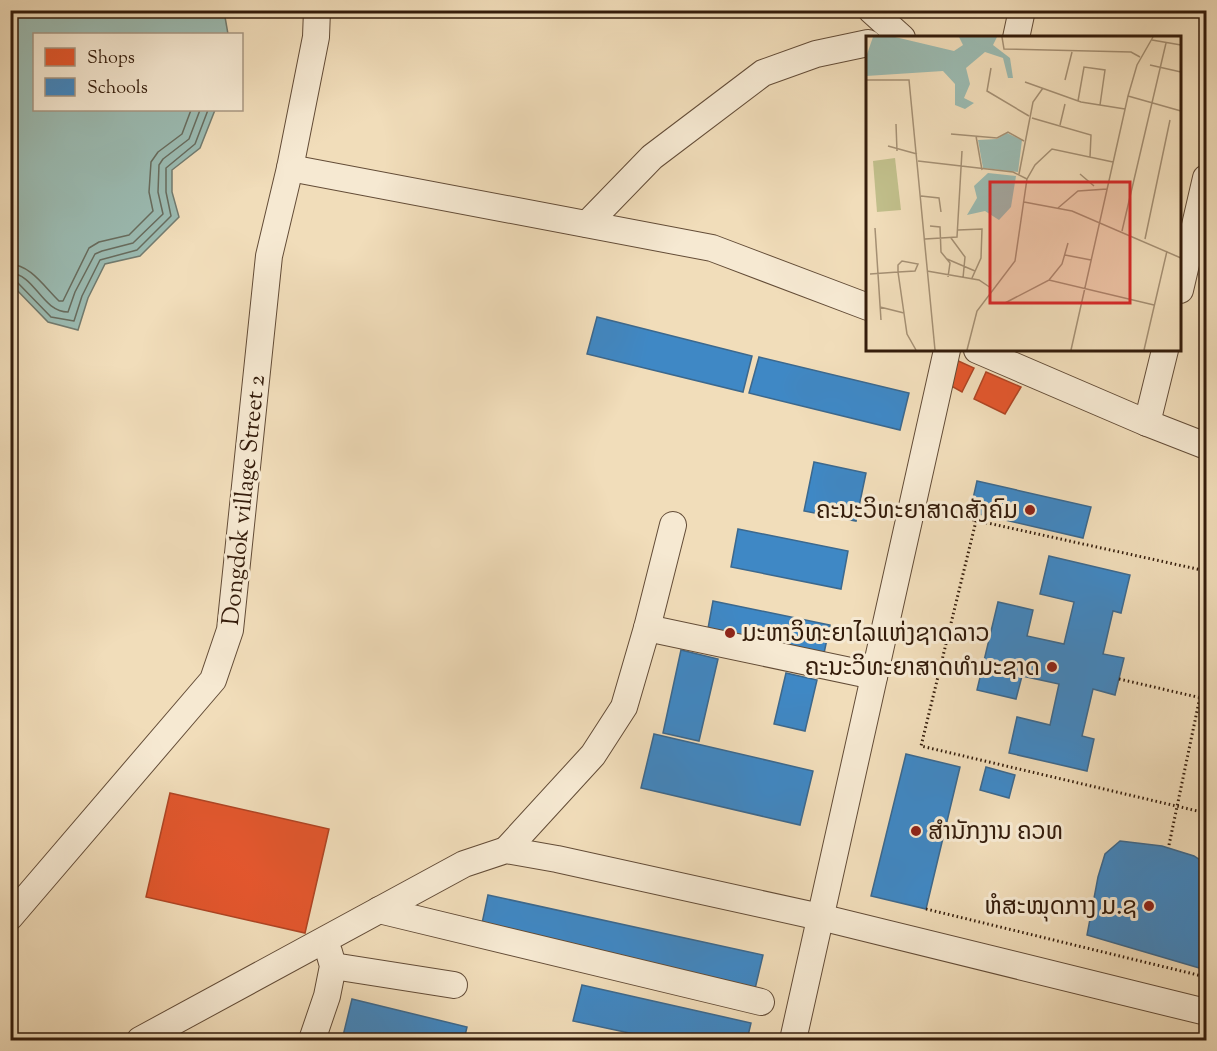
<svg xmlns="http://www.w3.org/2000/svg" width="1217" height="1051" viewBox="0 0 1217 1051" font-family="'Sorts Mill Goudy','Noto Sans Lao',serif">
  <rect width="100%" height="100%" fill="#f1ddba"/>
  <filter id="stains"><feTurbulence type="fractalNoise" baseFrequency=".00333" numOctaves="4"/><feColorMatrix values="0 0 0 0 .2 0 0 0 0 .09 0 0 0 0 .02 0 0 0 .5 -.17"/></filter>
  <radialGradient id="worn" r=".72"><stop offset=".6" stop-color="#630" stop-opacity="0"/><stop offset="1" stop-color="#630" stop-opacity=".3"/></radialGradient>
  <path fill="#9bbbb2" stroke="#727b6f" stroke-width="1.5" d="M 11,10 L 224,11 L 228,34 L 34,34 L 34,110 L 215,110 L 200,148 L 172,170 L 172,192 L 179,217 L 140,256 L 105,264 L 88,298 L 78,330 L 48,322 L 11,284 Z"/>
  <g fill="#e4572e" stroke="#af4524" stroke-width="1.5">
    <path d="M 954,359 L 974,368 L 962,392 L 944,382 Z"/>
    <path d="M 986,372 L 1021,387 L 1005,414 L 974,399 Z"/>
    <path d="M 170,793 L 329,829 L 305,933 L 146,897 Z"/>
  </g>
  <g fill="#3f88c5" stroke="#3c688d" stroke-width="1.5">
    <path d="M 597,317 L 752,356 L 743,392 L 587,354 Z"/>
    <path d="M 759,357 L 909,393 L 900,430 L 749,393 Z"/>
    <path d="M 814,462 L 866,473 L 856,521 L 804,511 Z"/>
    <path d="M 977,481 L 1091,507 L 1083,538 L 970,512 Z"/>
    <path d="M 738,529 L 848,551 L 841,589 L 731,567 Z"/>
    <path d="M 1049,556 L 1130,575 L 1121,613 L 1113,611 L 1103,654 L 1124,658 L 1115,695 L 1093,689 L 1082,736 L 1094,739 L 1087,771 L 1009,753 L 1017,717 L 1050,725 L 1059,684 L 1022,676 L 1016,699 L 977,690 L 998,602 L 1033,610 L 1027,636 L 1064,644 L 1074,602 L 1040,594 Z"/>
    <path d="M 713,601 L 830,625 L 823,658 L 707,634 Z"/>
    <path d="M 681,650 L 718,659 L 699,741 L 663,733 Z"/>
    <path d="M 786,673 L 817,680 L 805,731 L 774,724 Z"/>
    <path d="M 654,734 L 813,771 L 800,825 L 641,788 Z"/>
    <path d="M 906,754 L 960,767 L 926,909 L 871,896 Z"/>
    <path d="M 986,767 L 1015,775 L 1009,798 L 980,790 Z"/>
    <path d="M 1120,841 L 1162,846 L 1194,856 L 1206,864 L 1206,970 L 1087,935 L 1098,877 L 1105,854 Z"/>
    <path d="M 488,895 L 763,955 L 754,993 L 480,933 Z"/>
    <path d="M 582,985 L 751,1023 L 747,1040 L 662,1040 L 573,1021 Z"/>
    <path d="M 352,999 L 467,1027 L 464,1040 L 342,1040 Z"/>
  </g>
  <g fill="none" stroke-linecap="round" stroke-linejoin="round">
    <g stroke="#686c5e" stroke-width="1.5">
      <path d="M 10,264 C 31,265 45,288 59,301 L 63,301 L 89,248 L 99,242 L 129,235 L 153,211 L 149,192 L 151,162 L 158,152 L 182,134 L 191,110"/>
      <path d="M 10,273 C 35,274 42,312 68,312 L 75,292 L 95,254 L 102,251 L 133,243 L 163,214 L 158,192 L 159,165 L 163,159 L 189,139 L 200,110"/>
      <path d="M 10,280 L 17,282 L 51,317 L 74,321 L 82,296 L 100,260 L 137,250 L 171,216 L 166,192 L 166,168 L 195,144 L 208,110"/>
    </g>
    <defs>
      <g id="minor">
        <path d="M 871,10 L 902,38"/>
        <path d="M 1016,38 L 1022,10"/>
        <path d="M 290,168 L 712,248 L 868,307"/>
        <path d="M 587,224 L 652,157 L 763,73 L 816,54 L 868,43"/>
        <path d="M 1180,290 L 1206,178"/>
        <path d="M 977,350 L 1147,423 L 1206,446"/>
        <path d="M 1147,423 L 1165,350"/>
        <path d="M 647,628 L 874,676"/>
        <path d="M 506,850 L 593,755 L 624,707 L 647,628 L 673,525"/>
        <path d="M 379,910 L 761,1002"/>
        <path d="M 10,917 L 213,680 L 230,630 L 269,256 L 290,168 L 316,37 L 317,10"/>
        <path d="M 333,966 L 454,985"/>
        <path d="M 140,1040 L 464,864 L 506,850 L 557,859 L 820,917 L 1206,1012"/>
        <path d="M 312,1040 L 327,996 L 333,966 L 329,952"/>
        <path d="M 793,1040 L 947,350"/>
      </g>
    </defs>
    <use href="#minor" stroke="#634c37" stroke-width="28"/>
    <g stroke="#341c0b" stroke-width="3" stroke-dasharray="1.5 3" stroke-linecap="butt">
      <path d="M 933,511 L 1206,571"/>
      <path d="M 976,521 L 921,746 L 1206,813"/>
      <path d="M 1119,679 L 1206,699"/>
      <path d="M 1169,845 L 1206,668"/>
      <path d="M 926,909 L 1206,977"/>
    </g>
    <use href="#minor" stroke="#f6e9d2" stroke-width="26"/>
  </g>
  <g fill="#8f2418" stroke="#f6e9d2" stroke-width="2">
    <circle cx="1030" cy="510" r="6"/>
    <circle cx="730" cy="633" r="6"/>
    <circle cx="1052" cy="667" r="6"/>
    <circle cx="916" cy="831" r="6"/>
    <circle cx="1149" cy="906" r="6"/>
  </g>
  <g text-anchor="middle" stroke-width="6" stroke-linejoin="round" paint-order="stroke">
    <g font-size="24" fill="#341c0b" stroke="#f6e9d2">
      <text transform="translate(243 500) rotate(-84)" y="8">Dongdok village Street 2</text>
    </g>
    <g font-size="24" fill="#341c0b" stroke="#f6e9d2" text-anchor="end">
      <text x="1018" y="518">ຄະນະວິທະຍາສາດສັງຄົມ</text>
      <text x="742" y="641" text-anchor="start">ມະຫາວິທະຍາໄລແຫ່ງຊາດລາວ</text>
      <text x="1040" y="675">ຄະນະວິທະຍາສາດທຳມະຊາດ</text>
      <text x="928" y="839" text-anchor="start">ສຳນັກງານ ຄວທ</text>
      <text x="1137" y="914">ຫໍສະໝຸດກາງ ມ.ຊ</text>
    </g>
  </g>
  <g transform="translate(866 36)">
    <rect width="315" height="315" fill="#f1ddba"/>
    <path d="M 29,122 L 35,174 L 11,176 L 7,125 Z" fill="#c1bf8b"/>
    <path d="M 7,1 L 29,1 L 88,15 L 97,9 L 93,1 L 131,1 L 127,9 L 144,22 L 147,42 L 142,42 L 137,22 L 119,16 L 100,32 L 104,48 L 98,62 L 108,67 L 99,73 L 89,69 L 89,48 L 77,35 L 0,40 L 0,21 ZM 141,97 L 156,104 L 152,136 L 117,132 L 112,104 L 131,103 ZM 122,137 L 150,140 L 145,171 L 133,184 L 119,175 L 101,179 L 111,162 L 108,150 Z" fill="#9bbbb2"/>
    <path fill="none" stroke="#a59074" stroke-width="1.5" d="M 136,1 L 138,13 L 265,16 L 274,21M 286,4 L 315,9M 284,29 L 315,36M 125,32 L 121,55 L 163,80M 0,44 L 43,44 L 69,314M 199,44 L 206,16M 159,46 L 215,66 L 259,73M 262,60 L 315,75M 212,65 L 218,31 L 239,34 L 234,69M 166,82 L 225,99 L 224,121M 30,88 L 31,115M 194,89 L 199,68M 85,98 L 131,102 L 142,96 L 158,105M 110,100 L 116,134M 22,110 L 51,118M 52,125 L 147,136 L 161,143M 153,138 L 167,66 L 177,52M 214,138 L 228,150M 55,160 L 73,162 L 75,176M 158,166 L 206,175 L 315,222M 192,172 L 212,155 L 241,153M 64,190 L 74,191 L 75,216 L 84,227 L 82,241M 9,192 L 15,284M 92,194 L 116,193 L 115,222 L 106,242M 256,195 L 300,7M 85,202 L 99,221 L 97,242M 59,203 L 91,201 L 96,115M 279,203 L 304,84M 199,219 L 225,224M 81,223 L 109,235M 61,235 L 113,244 L 125,252M 4,238 L 32,236 L 49,235 L 52,228 L 36,225 L 32,229 L 32,236 L 41,298 L 50,314M 183,244 L 196,228 L 202,207M 139,267 L 183,244 L 288,269M 14,271 L 38,277M 101,314 L 111,275 L 149,225 L 161,143 L 169,129 L 186,113 L 247,126M 205,314 L 262,60 L 271,29 L 287,1M 278,314 L 301,215"/>
    <path fill="#d62828" fill-opacity="0.15" stroke="#d62828" stroke-width="3" d="M 124,146 L 264,146 L 264,267 L 124,267 Z"/>
    <rect width="315" height="315" fill="none" stroke="#341c0b" stroke-width="3"/>
  </g>
  <rect width="1217" height="1051" fill="none" stroke="#f1ddba" stroke-width="36"/>
  <rect x="12" y="12" width="1193" height="1027" fill="none" stroke="#341c0b" stroke-width="3"/>
  <rect x="18" y="18" width="1181" height="1015" fill="none" stroke="#341c0b" stroke-width="1.5"/>
  <rect x="33" y="33" width="210" height="78" fill="#f6e9d2" stroke="#a89782" stroke-width="1.5"/>
  <rect x="45" y="48" width="30" height="18" fill="#e4572e" stroke="#a89782" stroke-width="1.5"/>
  <text x="87" y="63" font-size="18" fill="#341c0b">Shops</text>
  <rect x="45" y="78" width="30" height="18" fill="#3f88c5" stroke="#a89782" stroke-width="1.5"/>
  <text x="87" y="93" font-size="18" fill="#341c0b">Schools</text>
  <rect width="100%" height="100%" filter="url(#stains)"/>
  <rect width="100%" height="100%" fill="url(#worn)"/>
</svg>
